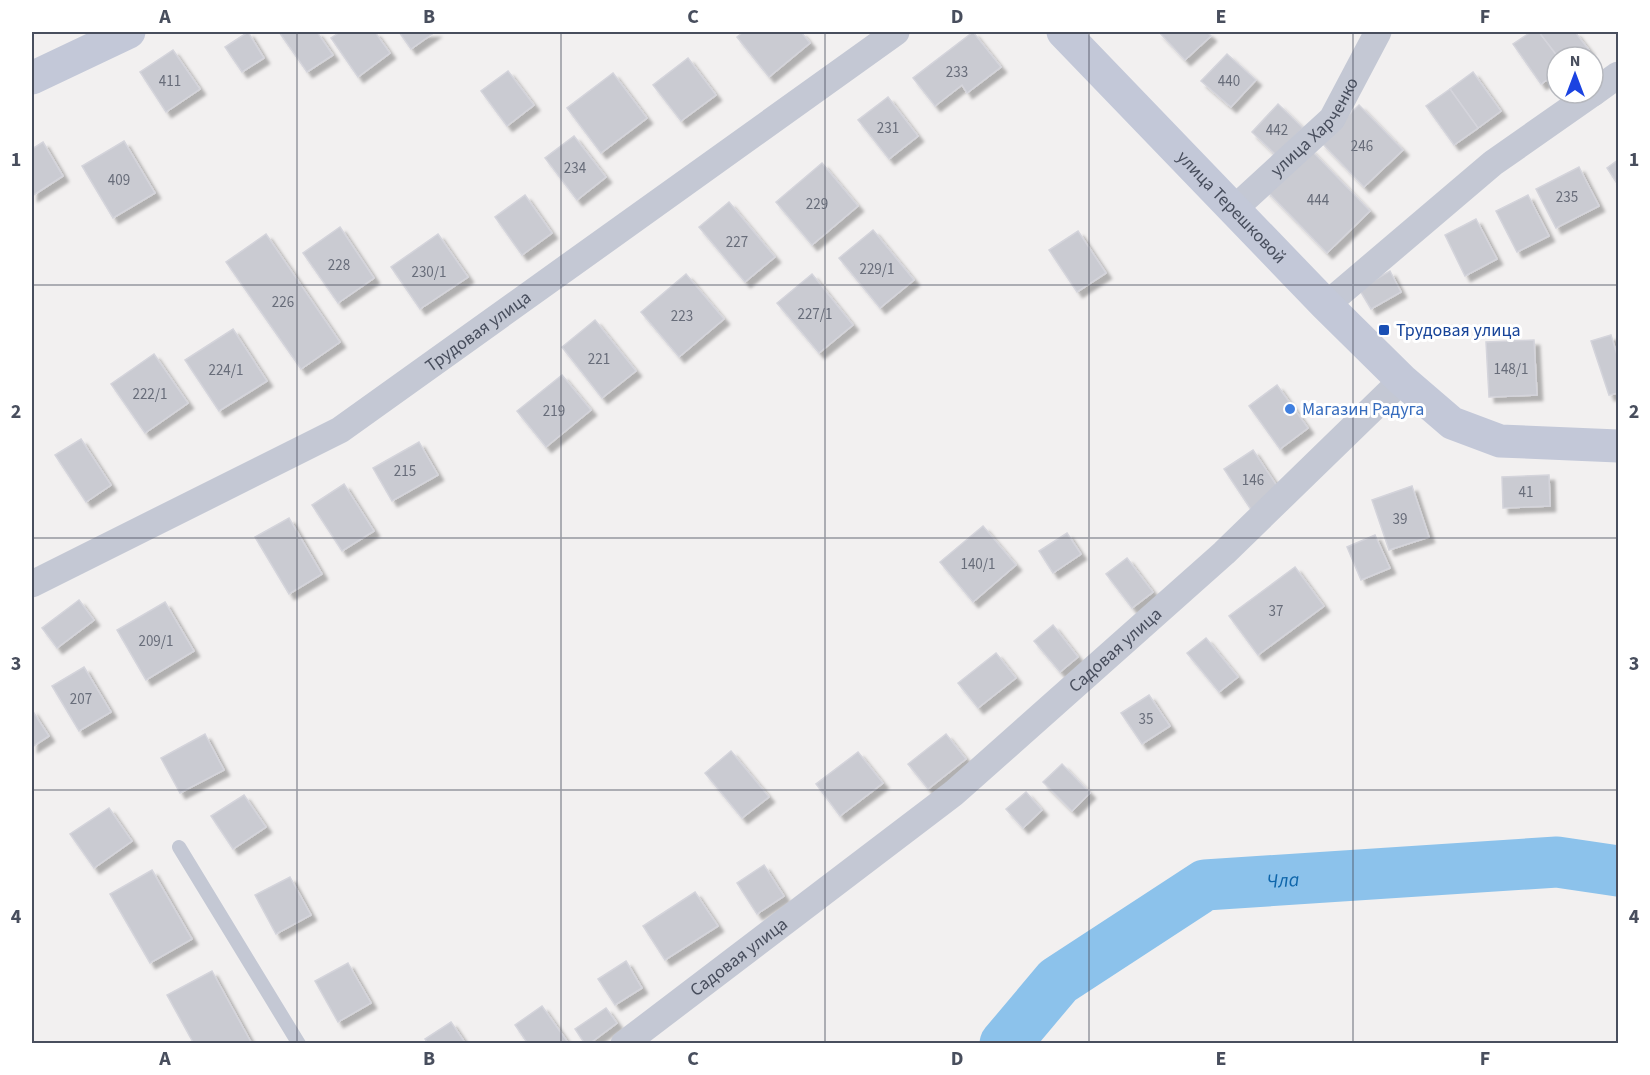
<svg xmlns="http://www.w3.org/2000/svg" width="1650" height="1075" viewBox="0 0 1650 1075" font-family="'Source Sans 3',sans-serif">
  <defs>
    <filter id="shadow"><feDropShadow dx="5.5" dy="5.5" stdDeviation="1.5" flood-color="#0004"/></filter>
  </defs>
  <rect width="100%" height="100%" fill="#f2f0f0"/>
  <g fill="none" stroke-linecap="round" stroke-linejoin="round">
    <path stroke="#8cc2eb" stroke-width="51" id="s1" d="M 1005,1044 L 1058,981 L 1205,885 L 1557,862 L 1618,871"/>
  </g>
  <g fill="#cacbd2" stroke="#d4d4db" stroke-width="1.5" filter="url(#shadow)">
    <path d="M 248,32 L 264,58 L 242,72 L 225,47 Z"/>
    <path d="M 279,32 L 317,32 L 333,55 L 307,72 Z"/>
    <path d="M 340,32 L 375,32 L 390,53 L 358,77 L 331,38 Z"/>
    <path d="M 399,32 L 435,32 L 411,49 Z"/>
    <path d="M 743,32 L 801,32 L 810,43 L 769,77 L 737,37 Z"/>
    <path d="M 973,32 L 1001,67 L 967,93 L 962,85 L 935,106 L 913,78 Z"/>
    <path d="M 1159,32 L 1207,32 L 1211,36 L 1185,60 Z"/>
    <path d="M 1531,32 L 1539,32 L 1558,57 L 1557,73 L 1541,84 L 1513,44 Z"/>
    <path d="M 1539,32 L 1575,32 L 1589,50 L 1579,57 L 1558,57 Z"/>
    <path d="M 173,50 L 200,89 L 166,112 L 140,72 Z"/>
    <path d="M 1227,54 L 1256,80 L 1231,107 L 1201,81 Z"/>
    <path d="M 688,58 L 716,95 L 681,121 L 653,85 Z"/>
    <path d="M 508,71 L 534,105 L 507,126 L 481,91 Z"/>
    <path d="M 1473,72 L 1501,111 L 1478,128 L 1450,89 Z"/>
    <path d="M 613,73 L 647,118 L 601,153 L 567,108 Z"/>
    <path d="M 1450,89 L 1478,128 L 1454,145 L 1426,106 Z"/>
    <path d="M 888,97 L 918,136 L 889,159 L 858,120 Z"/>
    <path d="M 1278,104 L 1303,128 L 1276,155 L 1252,132 Z"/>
    <path d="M 1359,105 L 1403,150 L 1364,187 L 1321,142 Z"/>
    <path d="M 574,136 L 606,177 L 577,200 L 545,158 Z"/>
    <path d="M 124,141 L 155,193 L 113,218 L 82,166 Z"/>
    <path d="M 43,142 L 63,176 L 32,196 L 32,149 Z"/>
    <path d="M 1309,148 L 1370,211 L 1327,253 L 1265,189 Z"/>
    <path d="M 1618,160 L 1618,185 L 1607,168 Z"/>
    <path d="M 822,163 L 858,206 L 812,245 L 776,202 Z"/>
    <path d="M 1579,167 L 1599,206 L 1556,228 L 1536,189 Z"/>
    <path d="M 525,195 L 552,233 L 522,255 L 495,217 Z"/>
    <path d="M 1528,195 L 1549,236 L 1517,252 L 1496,211 Z"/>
    <path d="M 729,202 L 775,257 L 745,282 L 699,227 Z"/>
    <path d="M 1476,219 L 1497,259 L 1465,276 L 1445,235 Z"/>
    <path d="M 340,227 L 374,278 L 338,303 L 303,253 Z"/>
    <path d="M 873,230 L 914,280 L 880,308 L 839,258 Z"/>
    <path d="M 1078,231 L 1106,273 L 1077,292 L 1049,250 Z"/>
    <path d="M 266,234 L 340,342 L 301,369 L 226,262 Z"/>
    <path d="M 438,234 L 468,277 L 420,309 L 391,267 Z"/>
    <path d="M 1390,271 L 1401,292 L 1371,309 L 1359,289 Z"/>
    <path d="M 686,274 L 724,319 L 679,357 L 641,312 Z"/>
    <path d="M 812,274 L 853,325 L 819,353 L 777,303 Z"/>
    <path d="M 595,320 L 636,371 L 602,398 L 562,347 Z"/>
    <path d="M 233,329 L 267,381 L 219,411 L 185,360 Z"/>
    <path d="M 1611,335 L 1618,358 L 1618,393 L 1609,395 L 1591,341 Z"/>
    <path d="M 1534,340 L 1537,395 L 1489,397 L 1486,342 Z"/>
    <path d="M 154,354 L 188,403 L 145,433 L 111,384 Z"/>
    <path d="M 562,375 L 591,410 L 546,447 L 517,411 Z"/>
    <path d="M 1277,385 L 1308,428 L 1280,449 L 1249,406 Z"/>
    <path d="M 81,439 L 111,485 L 86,502 L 55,455 Z"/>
    <path d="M 419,442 L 438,475 L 392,501 L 373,468 Z"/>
    <path d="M 1253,450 L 1281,492 L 1252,511 L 1224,469 Z"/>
    <path d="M 1549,475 L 1550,506 L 1503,508 L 1502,477 Z"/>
    <path d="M 344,484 L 374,531 L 342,551 L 312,505 Z"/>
    <path d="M 1412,486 L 1429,537 L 1389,550 L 1372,500 Z"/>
    <path d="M 289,518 L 322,574 L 289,594 L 255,537 Z"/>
    <path d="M 983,526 L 1016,565 L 973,602 L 940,562 Z"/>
    <path d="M 1067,533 L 1081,554 L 1053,573 L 1039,551 Z"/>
    <path d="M 1375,535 L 1390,568 L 1361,580 L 1347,547 Z"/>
    <path d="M 1127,558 L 1153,592 L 1132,608 L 1106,574 Z"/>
    <path d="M 1295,567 L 1324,606 L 1258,655 L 1229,616 Z"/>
    <path d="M 79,600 L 94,620 L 57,648 L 42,628 Z"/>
    <path d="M 165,602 L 194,651 L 146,680 L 117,630 Z"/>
    <path d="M 1053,625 L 1078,657 L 1060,672 L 1034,641 Z"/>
    <path d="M 1206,638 L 1238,677 L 1219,692 L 1187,653 Z"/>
    <path d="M 996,653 L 1016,678 L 978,708 L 958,683 Z"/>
    <path d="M 84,667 L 111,712 L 79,731 L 52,686 Z"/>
    <path d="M 1149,695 L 1170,726 L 1142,744 L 1121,713 Z"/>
    <path d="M 32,710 L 49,736 L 32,747 Z"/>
    <path d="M 205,734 L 224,770 L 180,793 L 161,758 Z"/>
    <path d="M 946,734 L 966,759 L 928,789 L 908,764 Z"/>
    <path d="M 731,751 L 769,797 L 742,818 L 705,773 Z"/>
    <path d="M 858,752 L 883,783 L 840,816 L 816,784 Z"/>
    <path d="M 1062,764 L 1090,793 L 1072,811 L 1043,782 Z"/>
    <path d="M 1026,792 L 1042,810 L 1023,828 L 1006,809 Z"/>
    <path d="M 244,795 L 266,827 L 233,849 L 211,816 Z"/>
    <path d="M 109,808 L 132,841 L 94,868 L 70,834 Z"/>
    <path d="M 764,865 L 784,896 L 757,914 L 737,883 Z"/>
    <path d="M 152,870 L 192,939 L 150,963 L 110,894 Z"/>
    <path d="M 290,877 L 311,915 L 276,934 L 255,895 Z"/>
    <path d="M 695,892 L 718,926 L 665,960 L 643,926 Z"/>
    <path d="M 626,961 L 642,988 L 615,1005 L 598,979 Z"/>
    <path d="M 348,963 L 371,1003 L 338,1022 L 315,981 Z"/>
    <path d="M 212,971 L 252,1044 L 194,1044 L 167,995 Z"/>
    <path d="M 542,1006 L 569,1044 L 528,1044 L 515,1025 Z"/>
    <path d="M 606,1008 L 617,1023 L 589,1044 L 585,1044 L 575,1029 Z"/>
    <path d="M 451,1022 L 466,1044 L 428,1044 L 425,1039 Z"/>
  </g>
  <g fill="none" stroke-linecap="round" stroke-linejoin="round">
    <path stroke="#c4c8d4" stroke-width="14" d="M 179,847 L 299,1044"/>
    <g stroke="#c4c8d4" stroke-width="27">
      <path d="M 1593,93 L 1618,75"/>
      <path id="s2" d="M 1234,209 L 1332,119 L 1378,32"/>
      <path d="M 1326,305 L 1493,163 L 1593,93"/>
      <path id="s3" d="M 32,584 L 340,430 L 896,32"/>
      <path id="s4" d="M 624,1044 L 954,793 L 1224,553 L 1402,380"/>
    </g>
    <g stroke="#c3c8d8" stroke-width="33">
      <path id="s5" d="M 1063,32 L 1326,305 L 1402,380 L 1452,423 L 1500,441 L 1618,446"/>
      <path d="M 32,78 L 129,32"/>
    </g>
  </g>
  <path fill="none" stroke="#484e5d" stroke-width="1.5" stroke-opacity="0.55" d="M 297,32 L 297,1044M 561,32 L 561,1044M 825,32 L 825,1044M 1089,32 L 1089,1044M 1353,32 L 1353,1044M 32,285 L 1618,285M 32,538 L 1618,538M 32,790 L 1618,790"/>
  <rect fill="#1a4fb4" stroke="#fff" stroke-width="2" x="1378" y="324" width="12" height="12" rx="3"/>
  <circle fill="#3f7fe0" stroke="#fff" stroke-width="2" cx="1290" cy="409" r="6"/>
  <g text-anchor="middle" stroke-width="6" stroke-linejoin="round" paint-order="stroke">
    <g font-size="15" fill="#686d7a">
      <text x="957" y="77">233</text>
      <text x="170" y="86">411</text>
      <text x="1229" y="86">440</text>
      <text x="888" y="133">231</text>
      <text x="1277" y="135">442</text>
      <text x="1362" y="151">246</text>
      <text x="575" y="173">234</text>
      <text x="119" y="185">409</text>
      <text x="1567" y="202">235</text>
      <text x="1318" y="205">444</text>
      <text x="817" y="209">229</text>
      <text x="737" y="247">227</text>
      <text x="339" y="270">228</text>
      <text x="877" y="274">229/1</text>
      <text x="429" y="277">230/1</text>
      <text x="283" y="307">226</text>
      <text x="815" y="319">227/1</text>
      <text x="682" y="321">223</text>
      <text x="599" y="364">221</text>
      <text x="1511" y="374">148/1</text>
      <text x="226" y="375">224/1</text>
      <text x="150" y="399">222/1</text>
      <text x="554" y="416">219</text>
      <text x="405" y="476">215</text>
      <text x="1253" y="485">146</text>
      <text x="1526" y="497">41</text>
      <text x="1400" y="524">39</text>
      <text x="978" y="569">140/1</text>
      <text x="1276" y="616">37</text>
      <text x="156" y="646">209/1</text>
      <text x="81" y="704">207</text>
      <text x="1146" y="724">35</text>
    </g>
    <g font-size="18" fill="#484e5d" stroke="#fff">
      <text dy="6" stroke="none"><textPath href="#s2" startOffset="116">улица Харченко</textPath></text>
      <text dy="6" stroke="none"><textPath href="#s5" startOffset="243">улица Терешковой</textPath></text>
      <text dy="6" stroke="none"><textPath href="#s3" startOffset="514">Трудовая улица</textPath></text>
      <text dy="6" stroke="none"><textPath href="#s4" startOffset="630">Садовая улица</textPath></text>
      <text dy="6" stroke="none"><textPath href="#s4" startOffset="144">Садовая улица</textPath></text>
    </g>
    <g font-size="18" fill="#164399" stroke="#fff" text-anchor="start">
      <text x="1396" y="336">Трудовая улица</text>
    </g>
    <g font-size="18" fill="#366cbe" stroke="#fff" text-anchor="start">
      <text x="1302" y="415">Магазин Радуга</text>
    </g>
    <g font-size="20" font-style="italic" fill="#0e65aa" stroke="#fff">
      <text dy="7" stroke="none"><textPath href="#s1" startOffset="336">Чла</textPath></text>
    </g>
  </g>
  <rect width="1650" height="1075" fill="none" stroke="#ffffff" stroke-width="66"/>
  <g transform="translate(1575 75)"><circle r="28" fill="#ffffff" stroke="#b6b8be" stroke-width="1.5"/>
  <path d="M0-4.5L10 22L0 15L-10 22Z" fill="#1b43e1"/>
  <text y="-9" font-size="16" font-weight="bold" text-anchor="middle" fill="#484e5d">N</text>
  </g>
  <rect x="33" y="33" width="1584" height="1009" fill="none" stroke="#484e5d" stroke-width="2"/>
  <g font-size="20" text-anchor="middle" font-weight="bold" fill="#484e5d">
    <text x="165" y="23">A</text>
    <text x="429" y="23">B</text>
    <text x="693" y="23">C</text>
    <text x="957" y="23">D</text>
    <text x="1221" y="23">E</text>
    <text x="1485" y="23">F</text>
    <text x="16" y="166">1</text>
    <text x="1634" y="166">1</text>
    <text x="16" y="418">2</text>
    <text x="1634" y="418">2</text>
    <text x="16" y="670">3</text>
    <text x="1634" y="670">3</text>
    <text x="16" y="923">4</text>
    <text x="1634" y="923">4</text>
    <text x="165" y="1065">A</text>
    <text x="429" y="1065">B</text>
    <text x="693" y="1065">C</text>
    <text x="957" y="1065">D</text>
    <text x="1221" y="1065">E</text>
    <text x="1485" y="1065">F</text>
  </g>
</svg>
